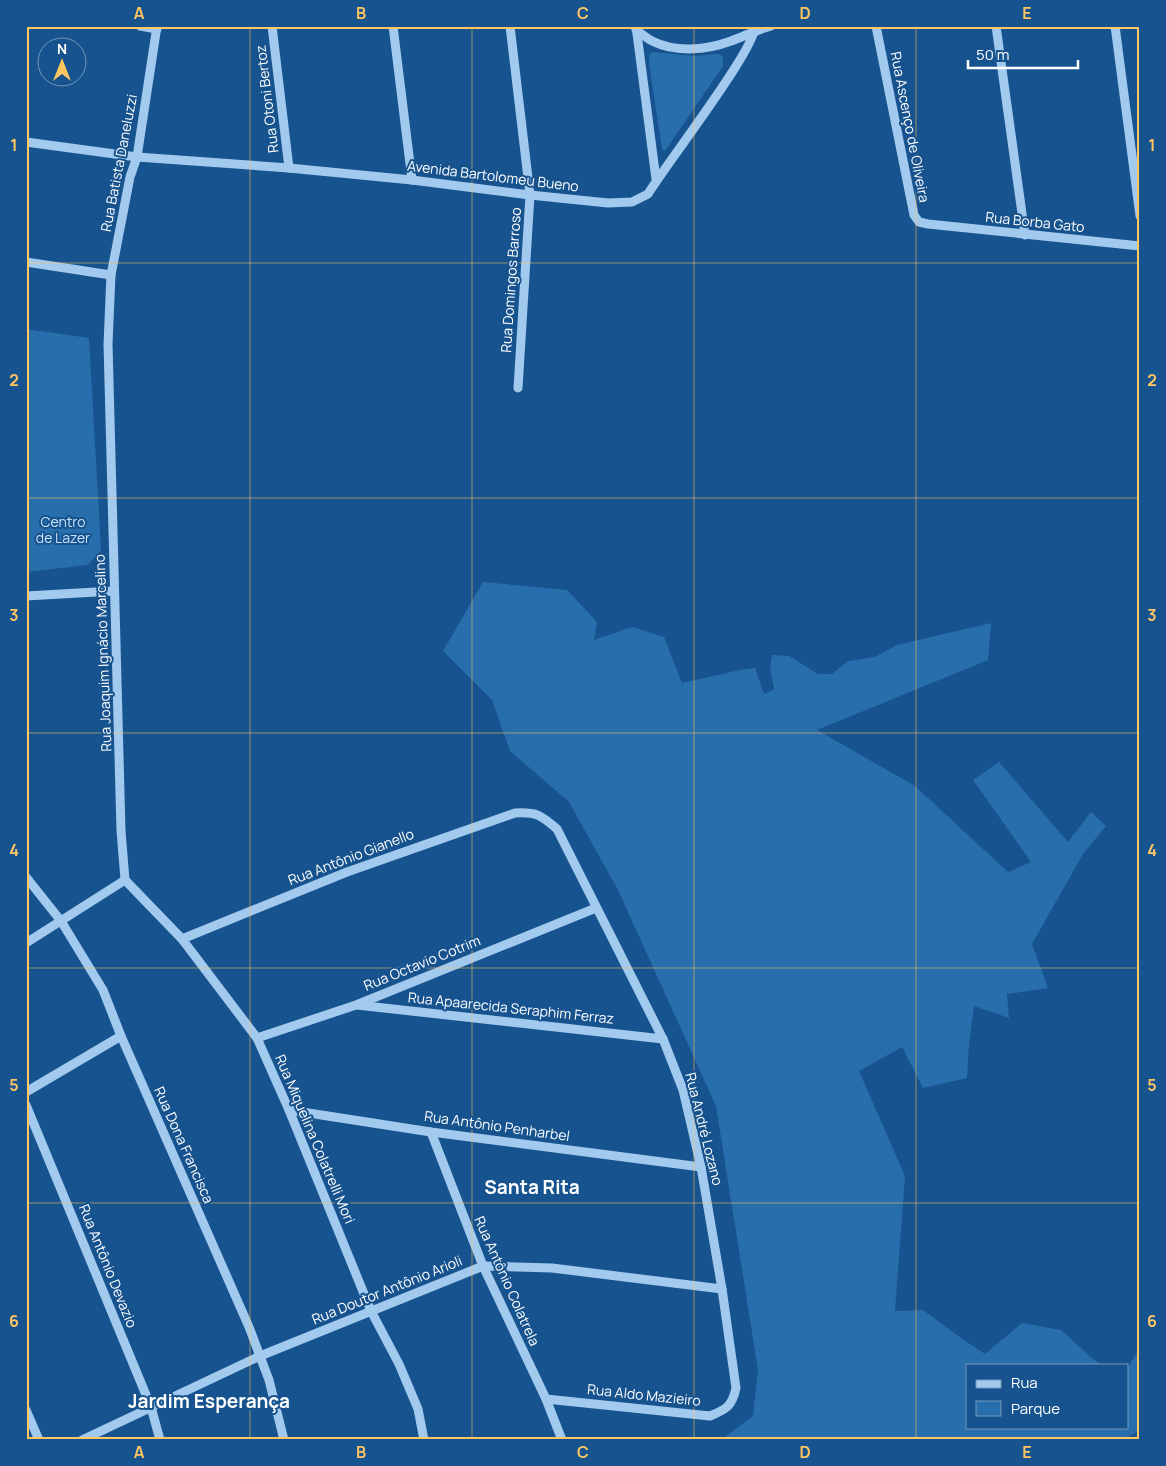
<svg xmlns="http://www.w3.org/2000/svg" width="1166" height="1466" viewBox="0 0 1166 1466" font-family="Manrope,sans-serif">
  <rect width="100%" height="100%" fill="#17538e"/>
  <g fill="#296eac">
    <path d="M 652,52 L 695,56 L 719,54 L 723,57 L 723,66 L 665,151 L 662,149 L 649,63 L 649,55 Z"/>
    <path d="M 26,329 L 89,338 L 101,550 L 88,565 L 26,572 Z"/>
    <path d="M 483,582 L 567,590 L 597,622 L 594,640 L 632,627 L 664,637 L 682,683 L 740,670 L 755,668 L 764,694 L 774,689 L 770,667 L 772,655 L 789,656 L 818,674 L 832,674 L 848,661 L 875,657 L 897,645 L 991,623 L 988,660 L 817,730 L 915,786 L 1008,872 L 1031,862 L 973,780 L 999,762 L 1068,842 L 1091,812 L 1106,826 L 1083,854 L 1032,944 L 1048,988 L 1007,994 L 1009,1018 L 974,1006 L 969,1045 L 967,1078 L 923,1088 L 902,1047 L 859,1071 L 905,1176 L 895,1311 L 923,1310 L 961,1338 L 985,1354 L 1022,1323 L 1061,1330 L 1093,1359 L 1102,1365 L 967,1365 L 967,1427 L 1127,1427 L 1127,1368 L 1139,1350 L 1140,1430 L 1123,1440 L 721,1440 L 753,1416 L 758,1370 L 716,1106 L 618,890 L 569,802 L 510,751 L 492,700 L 443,651 Z"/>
  </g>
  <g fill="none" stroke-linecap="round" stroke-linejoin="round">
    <g stroke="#a2caef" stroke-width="9">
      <path d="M 140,26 L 157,29"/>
      <path d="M 272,26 L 289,168"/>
      <path d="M 393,26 L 412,180"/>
      <path d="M 510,26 L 530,195 L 518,388"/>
      <path d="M 636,26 L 656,179"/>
      <path d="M 876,26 L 914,215 L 919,222 L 928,224 L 1140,246"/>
      <path d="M 996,26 L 1025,235"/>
      <path d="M 1115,26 L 1140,216"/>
      <path d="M 636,30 C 641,33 646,38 652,41 C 676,53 707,50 731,41 C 745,36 756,30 771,26"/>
      <path d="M 26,142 L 137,157 L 289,168 L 412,180 L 530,195 L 608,203 L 632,202 L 648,194 C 664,167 757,47 755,26"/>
      <path d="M 26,262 L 111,275"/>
      <path d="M 26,596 L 114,591"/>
      <path d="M 26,877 L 61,921 L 103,990 L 121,1036 L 249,1327 L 269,1380 L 284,1440"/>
      <path d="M 125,880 L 121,831 L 108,344 L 111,275 L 130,177 L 137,157 L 157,26"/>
      <path d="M 125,880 L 182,939 L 257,1038 L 289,1110 L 371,1311 L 399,1364 L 418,1409 L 424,1440"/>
      <path d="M 182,939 L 347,872 L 515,813 C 537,812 541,815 557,829 L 663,1039 L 683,1090 L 701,1167 L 722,1289 L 736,1388 C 732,1406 727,1409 710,1416 L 546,1399"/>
      <path d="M 26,943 L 125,880"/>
      <path d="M 357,1005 L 663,1039"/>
      <path d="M 257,1038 L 356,1005 L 596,908"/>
      <path d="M 26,1092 L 121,1036"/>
      <path d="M 26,1105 L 151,1407 L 160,1440"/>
      <path d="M 289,1110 L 431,1132 L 701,1167"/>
      <path d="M 431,1132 L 483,1266 L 546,1399 L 562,1440"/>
      <path d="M 26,1410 L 39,1440"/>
      <path d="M 82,1440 L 260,1356 L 483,1266 L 552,1268 L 722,1289"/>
    </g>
  </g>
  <path fill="none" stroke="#ffc661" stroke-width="1" stroke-opacity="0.55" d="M 250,26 L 250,1440M 472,26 L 472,1440M 694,26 L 694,1440M 916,26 L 916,1440M 26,263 L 1140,263M 26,498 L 1140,498M 26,733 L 1140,733M 26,968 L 1140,968M 26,1203 L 1140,1203"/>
  <g text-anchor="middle" stroke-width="4" stroke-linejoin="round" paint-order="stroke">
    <g font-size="14" fill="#fff" stroke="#17538e">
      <text transform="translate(267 99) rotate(-97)" y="5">Rua Otoni Bertoz</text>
      <text transform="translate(910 127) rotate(79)" y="5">Rua Ascenço de Oliveira</text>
      <text transform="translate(119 163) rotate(-79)" y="5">Rua Batista Daneluzzi</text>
      <text transform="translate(493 176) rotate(7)" y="5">Avenida Bartolomeu Bueno</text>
      <text transform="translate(1035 222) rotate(6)" y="5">Rua Borba Gato</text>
      <text transform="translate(511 280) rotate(-86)" y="5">Rua Domingos Barroso</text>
      <text transform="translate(103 653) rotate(-92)" y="5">Rua Joaquim Ignácio Marcelino</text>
      <text transform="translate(351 857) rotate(-21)" y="5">Rua Antônio Gianello</text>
      <text transform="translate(422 963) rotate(-22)" y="5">Rua Octavio Cotrim</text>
      <text transform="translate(511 1008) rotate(6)" y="5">Rua Apaarecida Seraphim Ferraz</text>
      <text transform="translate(497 1126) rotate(8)" y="5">Rua Antônio Penharbel</text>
      <text transform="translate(704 1129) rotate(76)" y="5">Rua André Lozano</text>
      <text transform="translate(315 1139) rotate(67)" y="5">Rua Miquelina Colatrelli Mori</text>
      <text transform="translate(184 1145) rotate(66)" y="5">Rua Dona Francisca</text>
      <text transform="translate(108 1266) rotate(68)" y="5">Rua Antônio Devazio</text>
      <text transform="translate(507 1281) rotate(66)" y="5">Rua Antônio Colatrela</text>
      <text transform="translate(387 1290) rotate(-22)" y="5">Rua Doutor Antônio Arioli</text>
      <text transform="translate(644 1395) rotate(6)" y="5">Rua Aldo Mazieiro</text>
    </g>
    <g font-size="14" fill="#c9e3fb" stroke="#17538e">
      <text x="63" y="527">Centro<tspan x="63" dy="16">de Lazer</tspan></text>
    </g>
    <g font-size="19" font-weight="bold" fill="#fff" stroke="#17538e">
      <text x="532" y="1194">Santa Rita</text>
      <text x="209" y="1408">Jardim Esperança</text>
    </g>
  </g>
  <rect width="1166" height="1466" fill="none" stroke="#17538e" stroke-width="55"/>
  <rect x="966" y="1364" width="162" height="65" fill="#17538e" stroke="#7498bb"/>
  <rect x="976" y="1380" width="25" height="8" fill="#a2caef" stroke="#7498bb"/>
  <text x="1011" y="1388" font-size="15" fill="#ffffff">Rua</text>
  <rect x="976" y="1401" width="25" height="15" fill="#296eac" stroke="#7498bb"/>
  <text x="1011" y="1414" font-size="15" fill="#ffffff">Parque</text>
  <g transform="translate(62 62)"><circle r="24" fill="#17538e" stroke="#7498bb"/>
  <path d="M0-4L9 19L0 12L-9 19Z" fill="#ffc661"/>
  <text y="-8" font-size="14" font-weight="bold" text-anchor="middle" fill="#ffffff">N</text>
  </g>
  <path d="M968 60v8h110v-8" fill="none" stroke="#ffffff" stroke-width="2.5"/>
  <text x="976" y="60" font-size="15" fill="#ffffff" stroke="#17538e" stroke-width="4" paint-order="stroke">50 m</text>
  <rect x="28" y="28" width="1110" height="1410" fill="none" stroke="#ffc661" stroke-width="2"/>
  <g font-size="16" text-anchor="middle" font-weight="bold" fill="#ffc661">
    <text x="139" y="19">A</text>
    <text x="361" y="19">B</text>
    <text x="583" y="19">C</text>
    <text x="805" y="19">D</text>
    <text x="1027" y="19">E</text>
    <text x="14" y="151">1</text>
    <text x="1152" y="151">1</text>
    <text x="14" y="386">2</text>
    <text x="1152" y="386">2</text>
    <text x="14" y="621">3</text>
    <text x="1152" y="621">3</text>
    <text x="14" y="856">4</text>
    <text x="1152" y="856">4</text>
    <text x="14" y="1091">5</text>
    <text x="1152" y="1091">5</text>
    <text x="14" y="1327">6</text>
    <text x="1152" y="1327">6</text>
    <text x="139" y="1458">A</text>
    <text x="361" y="1458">B</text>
    <text x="583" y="1458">C</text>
    <text x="805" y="1458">D</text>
    <text x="1027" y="1458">E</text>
  </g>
</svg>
